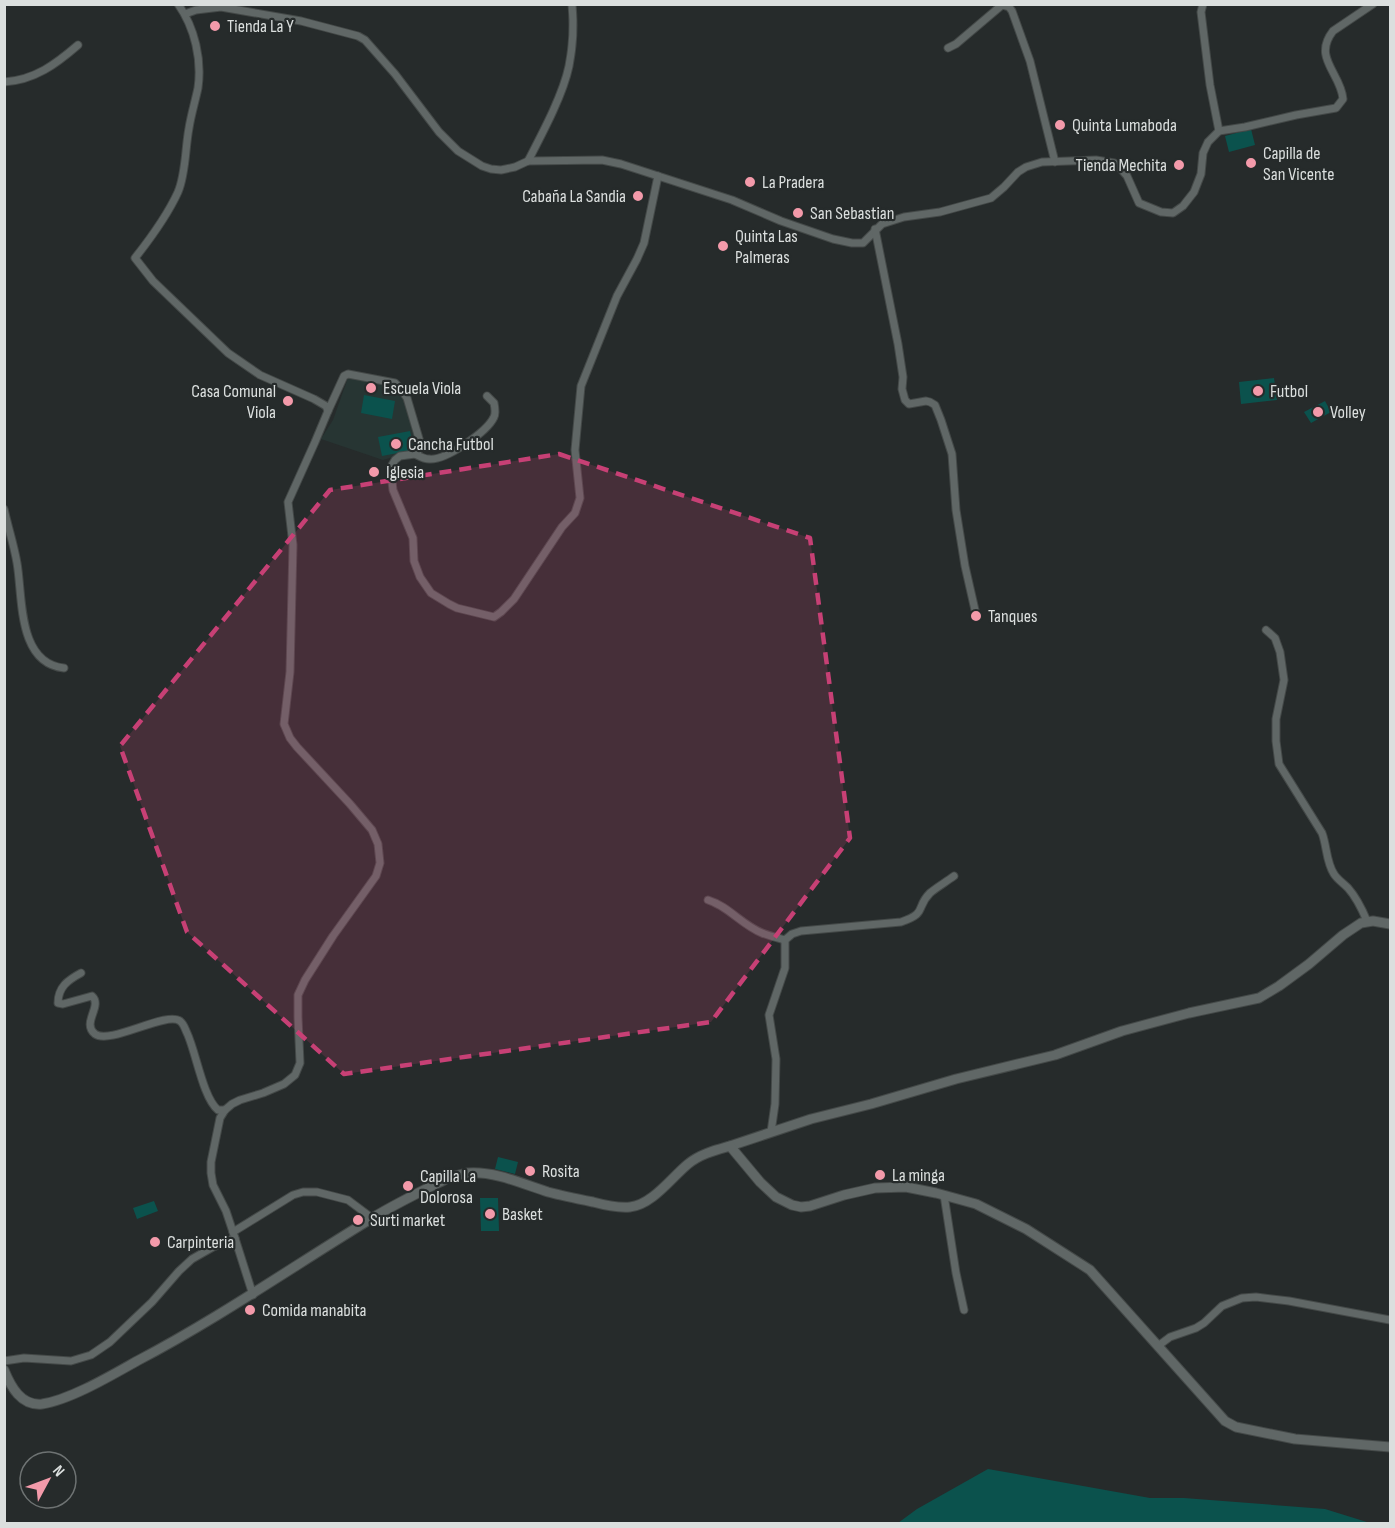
<svg xmlns="http://www.w3.org/2000/svg" width="1395" height="1528" viewBox="0 0 1395 1528" font-family="'Sofia Sans Condensed',sans-serif">
  <rect width="100%" height="100%" fill="#262b2b"/>
  <path fill="#273533" d="M 349,375 L 395,385 L 404,397 L 417,450 L 383,460 L 321,439 L 333,420 Z"/>
  <g fill="#0b524d">
    <path d="M 1251,129 L 1255,145 L 1229,152 L 1225,136 Z"/>
    <path d="M 1274,378 L 1277,400 L 1241,404 L 1239,382 Z"/>
    <path d="M 364,395 L 395,401 L 392,419 L 361,413 Z"/>
    <path d="M 1325,401 L 1331,412 L 1311,423 L 1304,412 Z"/>
    <path d="M 410,431 L 414,450 L 382,456 L 378,437 Z"/>
    <path d="M 498,1157 L 518,1162 L 515,1174 L 495,1169 Z"/>
    <path d="M 480,1198 L 498,1198 L 499,1231 L 481,1231 Z"/>
    <path d="M 154,1201 L 158,1211 L 137,1219 L 133,1208 Z"/>
    <path d="M 988,1469 L 1150,1498 L 1184,1498 L 1325,1509 L 1370,1523 L 898,1523 L 917,1509 Z"/>
  </g>
  <g fill="none" stroke-linecap="round" stroke-linejoin="round">
    <defs>
      <g id="street">
        <path d="M 178,4 C 195,28 202,60 198,88 C 195,102 191,115 189,128 C 185,149 186,173 178,192 C 168,214 150,239 135,258 L 153,281 L 228,353 L 260,375 L 314,399 L 326,406 L 328,411 L 315,442 L 288,502 L 293,545 L 290,672 L 284,724 L 290,738 L 297,747 L 350,804 L 372,830 L 378,844 L 380,863 L 376,876 L 333,936 L 305,980 L 298,995 L 298,1017 L 300,1063 L 295,1075 L 284,1084 L 263,1093 L 240,1100 L 232,1104 L 225,1110 L 220,1118 L 211,1162 L 211,1173 L 213,1185 L 226,1211 L 233,1232 L 253,1295"/>
        <path d="M 1203,4 L 1201,12 L 1210,85 L 1219,131"/>
        <path d="M 185,14 L 196,10 L 221,7 L 301,21 L 358,36 L 365,40 L 395,74 L 439,132 L 458,151 L 482,166 L 491,169 L 501,170 L 515,167 L 528,161 L 602,160 L 621,164 L 732,200 L 781,221 L 833,239 L 852,243 L 863,243 L 882,224 L 904,217 L 940,212 L 991,198 L 1004,187 L 1018,172 L 1026,167 L 1042,162 L 1096,160 L 1114,163 L 1120,168 L 1127,176 L 1139,203 L 1161,212 L 1173,213 L 1183,206 L 1194,192 L 1201,174 L 1203,153 L 1208,142 L 1219,131 L 1245,127 L 1296,115 L 1336,108 L 1343,99 C 1341,73 1312,58 1333,31 L 1373,4"/>
        <path d="M 948,48 L 956,44 L 1002,5 L 1009,7 L 1012,11 L 1030,61 L 1055,162"/>
        <path d="M 4,82 C 35,80 56,64 78,45"/>
        <path d="M 528,161 C 542,134 563,95 569,66 C 573,46 574,25 572,4"/>
        <path d="M 875,229 L 898,344 L 903,377 L 902,389 L 905,400 L 909,404 L 926,401 L 930,402 L 935,405 L 941,420 L 952,454 L 956,510 L 965,566 L 975,610"/>
        <path d="M 328,411 L 344,376 L 348,374 L 395,383 L 401,389 L 407,398 L 420,442 L 419,450 L 415,454 L 400,456 L 395,460 L 392,465 L 391,473 L 393,490 L 413,538 L 414,561 L 420,577 L 431,593 L 449,604 L 457,608 L 494,617 L 501,612 L 514,599 L 562,527 L 575,513 L 580,498 L 575,450 L 581,386 L 617,296 L 637,259 L 644,243 L 658,176"/>
        <path d="M 415,454 C 419,456 424,459 429,459 C 445,461 487,432 494,417 C 496,413 495,408 494,403 L 487,396"/>
        <path d="M 4,509 C 8,527 14,545 17,563 C 23,597 17,663 64,668"/>
        <path d="M 1266,630 L 1275,638 L 1280,652 L 1284,680 L 1276,719 L 1276,741 L 1279,764 L 1322,833 C 1327,846 1326,862 1334,874 C 1337,879 1343,883 1348,888 C 1356,897 1362,909 1367,921"/>
        <path d="M 708,900 C 728,906 742,925 762,933 C 769,936 778,938 785,940"/>
        <path d="M 81,973 C 68,980 58,987 58,1003 L 63,1004 L 92,996 C 103,1006 81,1023 95,1034 C 110,1045 166,1011 180,1021 C 184,1024 185,1029 187,1033 C 196,1052 203,1098 218,1110 L 225,1110"/>
        <path d="M 771,1132 L 775,1104 L 776,1059 L 769,1015 L 785,968 L 785,940 L 792,934 L 801,931 L 901,922 C 928,913 915,908 930,893 C 937,887 946,882 954,876"/>
        <path d="M 944,1195 L 956,1273 L 964,1310"/>
        <path d="M 233,1232 L 293,1195 L 303,1192 L 317,1192 L 348,1200 L 372,1218"/>
        <path d="M 1158,1346 L 1170,1337 L 1196,1328 L 1204,1323 L 1222,1306 L 1242,1298 L 1256,1297 L 1289,1301 L 1390,1320"/>
        <path d="M 4,1361 L 24,1358 L 71,1361 L 91,1355 L 110,1342 L 132,1321 L 152,1302 L 179,1271 L 192,1259 L 213,1247 L 235,1238"/>
      </g>
      <g id="secondary">
        <path d="M 730,1146 L 811,1119 L 871,1104 L 956,1079 L 1055,1055 L 1122,1031 L 1189,1013 L 1259,998 L 1279,986 L 1309,964 L 1343,935 L 1361,923 L 1373,921 L 1390,924"/>
        <path d="M 4,1370 C 11,1387 21,1406 42,1404 C 70,1400 112,1375 137,1361 C 219,1318 295,1265 374,1217 C 397,1203 422,1191 446,1179 C 453,1177 461,1174 468,1173 C 495,1171 523,1184 548,1192 C 563,1196 578,1199 593,1202 C 604,1205 618,1208 630,1207 C 652,1205 672,1177 688,1164 C 700,1154 716,1150 730,1146 L 760,1182 L 776,1197 L 792,1205 L 801,1207 L 810,1206 L 844,1195 L 875,1188 L 906,1187 L 936,1193 L 976,1204 L 1026,1229 L 1090,1270 L 1225,1421 L 1236,1427 L 1295,1439 L 1390,1447"/>
      </g>
    </defs>
    <use href="#street" stroke="#444948" stroke-width="9"/>
    <use href="#secondary" stroke="#444948" stroke-width="11"/>
    <use href="#street" stroke="#606766" stroke-width="7"/>
    <use href="#secondary" stroke="#606766" stroke-width="9"/>
  </g>
  <path fill="#c74075" fill-opacity="0.2" stroke="#c74075" stroke-width="4.5" stroke-dasharray="12 8" stroke-linejoin="round" d="M 559,454 L 810,538 L 850,838 L 711,1022 L 344,1074 L 187,932 L 120,746 L 330,490 Z"/>
  <g fill="#f39aaa" stroke="#262b2b" stroke-width="2">
    <circle cx="215" cy="26" r="6"/>
    <circle cx="1060" cy="125" r="6"/>
    <circle cx="1251" cy="163" r="6"/>
    <circle cx="1179" cy="165" r="6"/>
    <circle cx="750" cy="182" r="6"/>
    <circle cx="638" cy="196" r="6"/>
    <circle cx="798" cy="213" r="6"/>
    <circle cx="723" cy="246" r="6"/>
    <circle cx="371" cy="388" r="6"/>
    <circle cx="1258" cy="391" r="6"/>
    <circle cx="288" cy="401" r="6"/>
    <circle cx="1318" cy="412" r="6"/>
    <circle cx="396" cy="444" r="6"/>
    <circle cx="374" cy="472" r="6"/>
    <circle cx="976" cy="616" r="6"/>
    <circle cx="530" cy="1171" r="6"/>
    <circle cx="880" cy="1175" r="6"/>
    <circle cx="408" cy="1186" r="6"/>
    <circle cx="490" cy="1214" r="6"/>
    <circle cx="358" cy="1220" r="6"/>
    <circle cx="155" cy="1242" r="6"/>
    <circle cx="250" cy="1310" r="6"/>
  </g>
  <g text-anchor="middle" stroke-width="4.5" stroke-linejoin="round" paint-order="stroke">
    <g font-size="18" fill="#dbdfde" stroke="#262b2b" text-anchor="start">
      <text x="227" y="32">Tienda La Y</text>
      <text x="1072" y="131">Quinta Lumaboda</text>
      <text x="1263" y="159">Capilla de<tspan x="1263" dy="21">San Vicente</tspan></text>
      <text x="1167" y="171" text-anchor="end">Tienda Mechita</text>
      <text x="762" y="188">La Pradera</text>
      <text x="626" y="202" text-anchor="end">Cabaña La Sandia</text>
      <text x="810" y="219">San Sebastian</text>
      <text x="735" y="242">Quinta Las<tspan x="735" dy="21">Palmeras</tspan></text>
      <text x="383" y="394">Escuela Viola</text>
      <text x="276" y="397" text-anchor="end">Casa Comunal<tspan x="276" dy="21">Viola</tspan></text>
      <text x="1270" y="397">Futbol</text>
      <text x="1330" y="418">Volley</text>
      <text x="408" y="450">Cancha Futbol</text>
      <text x="386" y="478">Iglesia</text>
      <text x="988" y="622">Tanques</text>
      <text x="542" y="1177">Rosita</text>
      <text x="892" y="1181">La minga</text>
      <text x="420" y="1182">Capilla La<tspan x="420" dy="21">Dolorosa</tspan></text>
      <text x="502" y="1220">Basket</text>
      <text x="370" y="1226">Surti market</text>
      <text x="167" y="1248">Carpinteria</text>
      <text x="262" y="1316">Comida manabita</text>
    </g>
  </g>
  <rect width="1395" height="1528" fill="none" stroke="#dbdfde" stroke-width="12"/>
  <g transform="translate(48 1480) rotate(49)"><circle r="28" fill="#262b2b" stroke="#6e7373" stroke-width="1.5"/>
  <path d="M0-4.5L10 22L0 15L-10 22Z" fill="#f39aaa"/>
  <text y="-9" font-size="16" font-weight="bold" text-anchor="middle" fill="#dbdfde">N</text>
  </g>
</svg>
